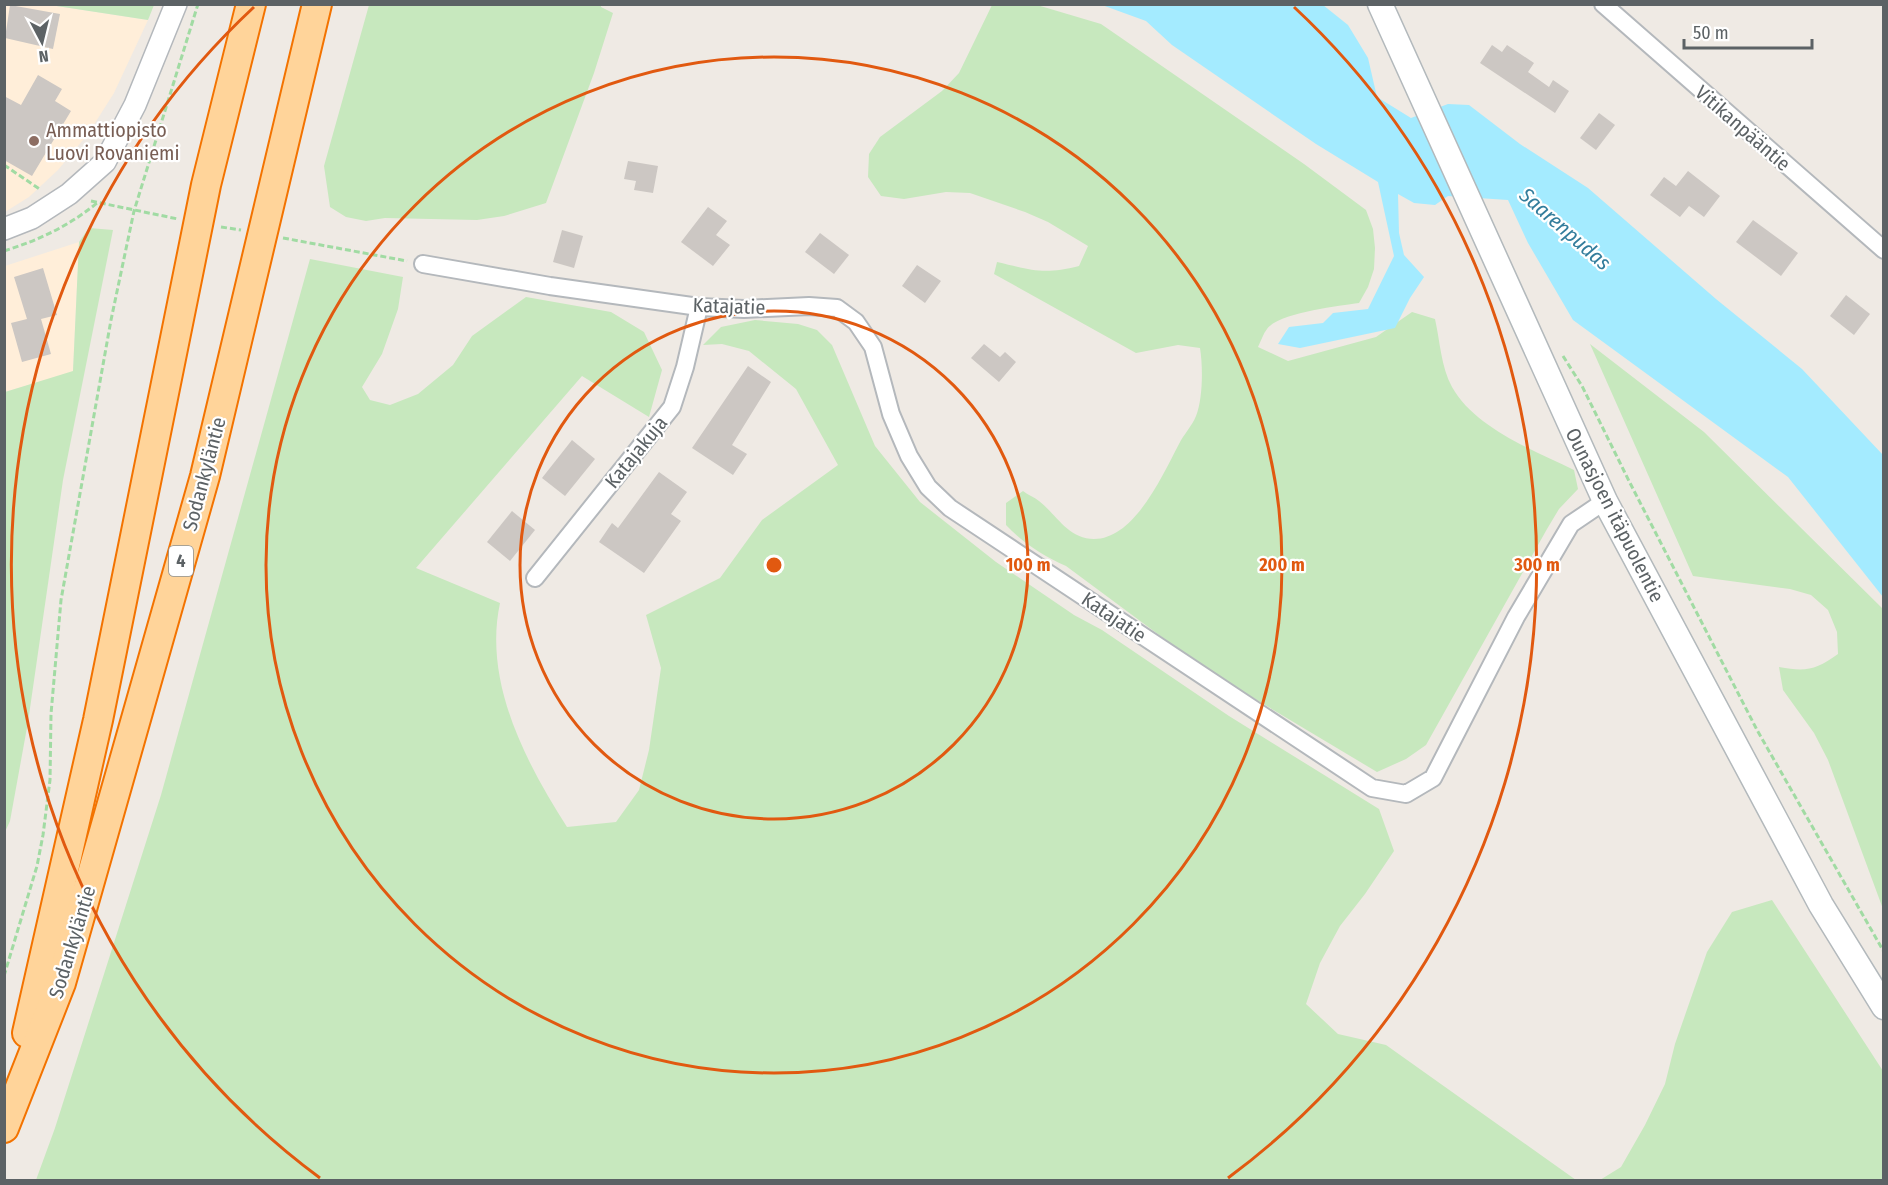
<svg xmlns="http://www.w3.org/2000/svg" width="1888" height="1185" viewBox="0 0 1888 1185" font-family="'Fira Sans Condensed',sans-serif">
  <rect width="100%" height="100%" fill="#efeae4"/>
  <g fill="#ffeed9">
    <path d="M 5,5 L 50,5 L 148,20 L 114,93 L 88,134 L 58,170 L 29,197 L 5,212 Z"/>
    <path d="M 79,242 L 73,372 L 5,392 L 5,266 Z"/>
  </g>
  <g fill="#c7e8be">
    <path d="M 601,4 L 601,7 L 613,13 L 594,73 L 546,203 L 504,216 L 477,220 L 385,218 L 366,221 L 346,217 L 330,207 L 324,166 L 369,5 Z"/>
    <path d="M 50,5 L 154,5 L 148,20 Z"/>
    <path d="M 992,5 L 1037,5 L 1101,24 L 1304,164 L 1366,210 L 1373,229 L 1375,248 L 1374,269 L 1368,287 L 1359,303 C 1338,306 1278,313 1267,329 C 1263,334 1261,341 1258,347 L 1288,361 L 1376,337 L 1412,312 L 1435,319 C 1440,341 1441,367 1452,387 C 1475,428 1533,450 1574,470 L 1578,489 L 1559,509 L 1547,529 L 1426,745 L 1406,759 L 1377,772 L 1205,669 L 1066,566 C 1042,555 1024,544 1006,525 L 1006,503 L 1023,491 C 1028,495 1034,497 1039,501 C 1056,514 1068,539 1094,539 C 1135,539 1163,474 1179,444 C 1184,434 1192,426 1196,416 C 1203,399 1203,366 1200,348 L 1178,345 L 1136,353 L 994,274 L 997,262 C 1032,270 1043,275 1079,266 L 1088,246 L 1048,222 L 1025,212 L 970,193 L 946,192 L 904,199 L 881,196 L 868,177 L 869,154 L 880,137 L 942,91 L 959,73 Z"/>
    <path d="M 89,228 L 113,230 L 63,480 L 28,722 L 10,821 L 5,832 L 5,392 L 73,371 L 79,242 Z"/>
    <path d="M 310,259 L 403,277 L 398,309 L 382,354 L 362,387 L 370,400 L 390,405 L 418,394 L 453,365 L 472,336 L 526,297 L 611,312 L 644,332 L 662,370 L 649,417 L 582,376 L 416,568 L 500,603 C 483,682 526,763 567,827 L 616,822 L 639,790 L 649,750 L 661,668 L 646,615 L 720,578 L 762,520 L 838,465 L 796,389 L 749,351 L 722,344 L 703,345 L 721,327 L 755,320 L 798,324 L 817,330 L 832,345 L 875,446 L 920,502 L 996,562 L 1074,615 L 1102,630 L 1229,716 L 1379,809 L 1394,851 L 1365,894 L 1340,926 L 1320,963 L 1306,1004 L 1338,1034 L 1386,1045 L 1576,1180 L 36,1180 L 55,1128 L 161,795 Z"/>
    <path d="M 1590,344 L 1704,432 L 1883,609 L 1883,909 L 1828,760 L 1814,733 L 1783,690 L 1779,667 C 1806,672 1816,670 1838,654 L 1837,632 L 1828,610 L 1811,595 L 1790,589 L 1693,576 Z"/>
    <path d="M 1772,900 L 1883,1071 L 1883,1180 L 1600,1180 L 1621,1167 L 1645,1125 L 1665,1084 L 1675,1044 L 1707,952 L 1732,912 Z"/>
  </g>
  <path fill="#a4ebff" d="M 1102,5 L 1323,5 L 1348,25 L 1368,58 L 1377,97 L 1411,118 L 1448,104 L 1469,105 L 1520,144 L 1588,188 L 1716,299 L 1802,369 L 1883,455 L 1883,597 L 1788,477 L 1573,320 L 1528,243 L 1508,200 L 1448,196 L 1435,205 L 1414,203 L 1398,194 L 1399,233 L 1404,255 L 1424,277 L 1410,298 L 1395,328 L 1300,348 L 1278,344 L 1289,327 L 1323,323 L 1333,313 L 1368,309 L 1394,256 L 1378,182 L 1316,144 L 1172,45 L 1146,21 Z"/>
  <g fill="#ccc7c3">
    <path d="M 10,5 L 60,14 L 53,49 L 5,38 Z"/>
    <path d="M 1492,45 L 1502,52 L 1507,45 L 1534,63 L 1528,72 L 1549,87 L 1553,80 L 1569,91 L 1555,113 L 1480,63 Z"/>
    <path d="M 38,75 L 62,89 L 55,101 L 71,111 L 32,176 L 4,160 L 4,96 L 21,105 Z"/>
    <path d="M 1599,113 L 1615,125 L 1596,150 L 1580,138 Z"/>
    <path d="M 628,161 L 658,166 L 653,193 L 634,190 L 636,181 L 624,179 Z"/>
    <path d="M 1688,171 L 1720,196 L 1704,217 L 1689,206 L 1680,217 L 1650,195 L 1664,177 L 1676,186 Z"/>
    <path d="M 708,207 L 727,221 L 716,235 L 730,245 L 713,266 L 681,242 Z"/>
    <path d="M 1753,220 L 1798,253 L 1781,276 L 1736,242 Z"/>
    <path d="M 562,230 L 583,236 L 574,268 L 553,262 Z"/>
    <path d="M 820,233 L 849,255 L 834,274 L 805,252 Z"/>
    <path d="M 917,265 L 941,281 L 925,303 L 902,286 Z"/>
    <path d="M 43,268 L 57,315 L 41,319 L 51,354 L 22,362 L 11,323 L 27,319 L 14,277 Z"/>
    <path d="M 1846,295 L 1870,314 L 1854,335 L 1830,316 Z"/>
    <path d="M 984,344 L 1000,357 L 1005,352 L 1016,362 L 999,382 L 971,358 Z"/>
    <path d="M 748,366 L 771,382 L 732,445 L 747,454 L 733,475 L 692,448 Z"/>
    <path d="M 572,440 L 595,459 L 565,496 L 542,478 Z"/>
    <path d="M 659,472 L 687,492 L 671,514 L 681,521 L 644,573 L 599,542 L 612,523 L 618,528 Z"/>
    <path d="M 512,511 L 535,530 L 510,561 L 487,542 Z"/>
  </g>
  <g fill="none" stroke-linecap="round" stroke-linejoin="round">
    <defs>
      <g id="minor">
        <path d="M 1603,4 L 1884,250"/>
        <path d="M 423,264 L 550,286 L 699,307 L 744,309 L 809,306 L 837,308 L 856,322 L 873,347 L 891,414 L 909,456 L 928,487 L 950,508 L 1372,788 L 1406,794 L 1433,778 L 1516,617 L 1571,524 L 1605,501"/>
        <path d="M 535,578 L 672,407 L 685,367 L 699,307"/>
      </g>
      <path id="tertiary" d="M 4,229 L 32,218 L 69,194 L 105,162 L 135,105 L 176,4"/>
      <path id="secondary" d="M 1380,4 L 1605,501 L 1821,905 L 1884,1007"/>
      <g id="trunk">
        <path d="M 27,1033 L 98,720 L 206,185 L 251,4"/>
        <path d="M 4,1128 L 61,983 L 205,476 L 317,4"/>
      </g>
    </defs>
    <use href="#minor" stroke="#b4b8bc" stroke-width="20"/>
    <use href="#tertiary" stroke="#b4b8bc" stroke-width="24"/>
    <use href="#secondary" stroke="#b3b9bc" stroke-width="27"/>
    <use href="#trunk" stroke="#f37300" stroke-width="32"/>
    <g stroke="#a1dba3" stroke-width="3" stroke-dasharray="6 3" stroke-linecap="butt">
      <path d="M 4,165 L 41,190"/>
      <path d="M 91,201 L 178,219"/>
      <path d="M 221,227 L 241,230"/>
      <path d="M 283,238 L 407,261"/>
      <path d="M 4,251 C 39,240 69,226 97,203"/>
      <path d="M 1563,356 L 1582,386 L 1629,481 L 1757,730 L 1884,952"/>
      <path d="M 4,976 L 37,866 L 43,835 L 50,780 L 51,714 L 61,600 L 111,320 L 134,211 L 198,4"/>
    </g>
    <use href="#minor" stroke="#fff" stroke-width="16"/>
    <use href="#tertiary" stroke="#fff" stroke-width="21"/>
    <use href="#secondary" stroke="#fff" stroke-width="24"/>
    <use href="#trunk" stroke="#ffd49a" stroke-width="28"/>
  </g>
  <g fill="none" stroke="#e15910" stroke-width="3">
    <circle cx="774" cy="565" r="254"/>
    <circle cx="774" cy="565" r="508"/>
    <path d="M320 1178A763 763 0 0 1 254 7M1294 7A763 763 0 0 1 1228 1178"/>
  </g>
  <circle fill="#8d6e63" stroke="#fff" stroke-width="2" cx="34" cy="141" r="6"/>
  <g text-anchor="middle" stroke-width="4.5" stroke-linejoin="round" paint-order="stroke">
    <rect fill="#fff" stroke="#8d9193" stroke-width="1.5" x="169" y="546" width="24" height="30" rx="4.5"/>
    <g font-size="18" font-weight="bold" fill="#5c6265">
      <text x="181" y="567">4</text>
    </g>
    <g font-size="20" fill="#5c6265" stroke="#fff">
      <text transform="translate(1743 128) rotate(41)" y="7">Vitikanpääntie</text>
      <text transform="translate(729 306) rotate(2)" y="7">Katajatie</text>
      <text transform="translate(636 452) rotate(-51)" y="7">Katajakuja</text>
      <text transform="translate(204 474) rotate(-75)" y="7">Sodankyläntie</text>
      <text transform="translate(1615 515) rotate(63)" y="7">Ounasjoen itäpuolentie</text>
      <text transform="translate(1114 617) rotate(34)" y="7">Katajatie</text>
      <text transform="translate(72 942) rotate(-73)" y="7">Sodankyläntie</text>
    </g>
    <g font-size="20" fill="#785e54" stroke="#fff" text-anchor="start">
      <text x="46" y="137">Ammattiopisto<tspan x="46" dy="23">Luovi Rovaniemi</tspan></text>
    </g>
    <g font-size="21" font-style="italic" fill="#337d9c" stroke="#fff">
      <text transform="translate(1565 229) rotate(41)" y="7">Saarenpudas</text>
    </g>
  </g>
  <circle cx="774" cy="565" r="9" fill="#e15910" stroke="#fff" stroke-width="3"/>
  <g font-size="18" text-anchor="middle" font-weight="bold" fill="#e15910" stroke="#fff" stroke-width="4.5" stroke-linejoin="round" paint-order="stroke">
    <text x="1028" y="571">100 m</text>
    <text x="1282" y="571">200 m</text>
    <text x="1537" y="571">300 m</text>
  </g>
  <rect width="1888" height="1185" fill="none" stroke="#5c6265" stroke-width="12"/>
  <g transform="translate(42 42) rotate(173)" stroke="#ffffff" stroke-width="4.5" paint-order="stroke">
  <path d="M0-4.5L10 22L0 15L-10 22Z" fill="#5c6265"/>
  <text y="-9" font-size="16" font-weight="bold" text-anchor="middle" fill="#5c6265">N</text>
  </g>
  <path d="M1684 39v9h128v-9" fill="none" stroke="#5c6265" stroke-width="3"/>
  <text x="1693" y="39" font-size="18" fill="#5c6265" stroke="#ffffff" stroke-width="4.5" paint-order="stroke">50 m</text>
</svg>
